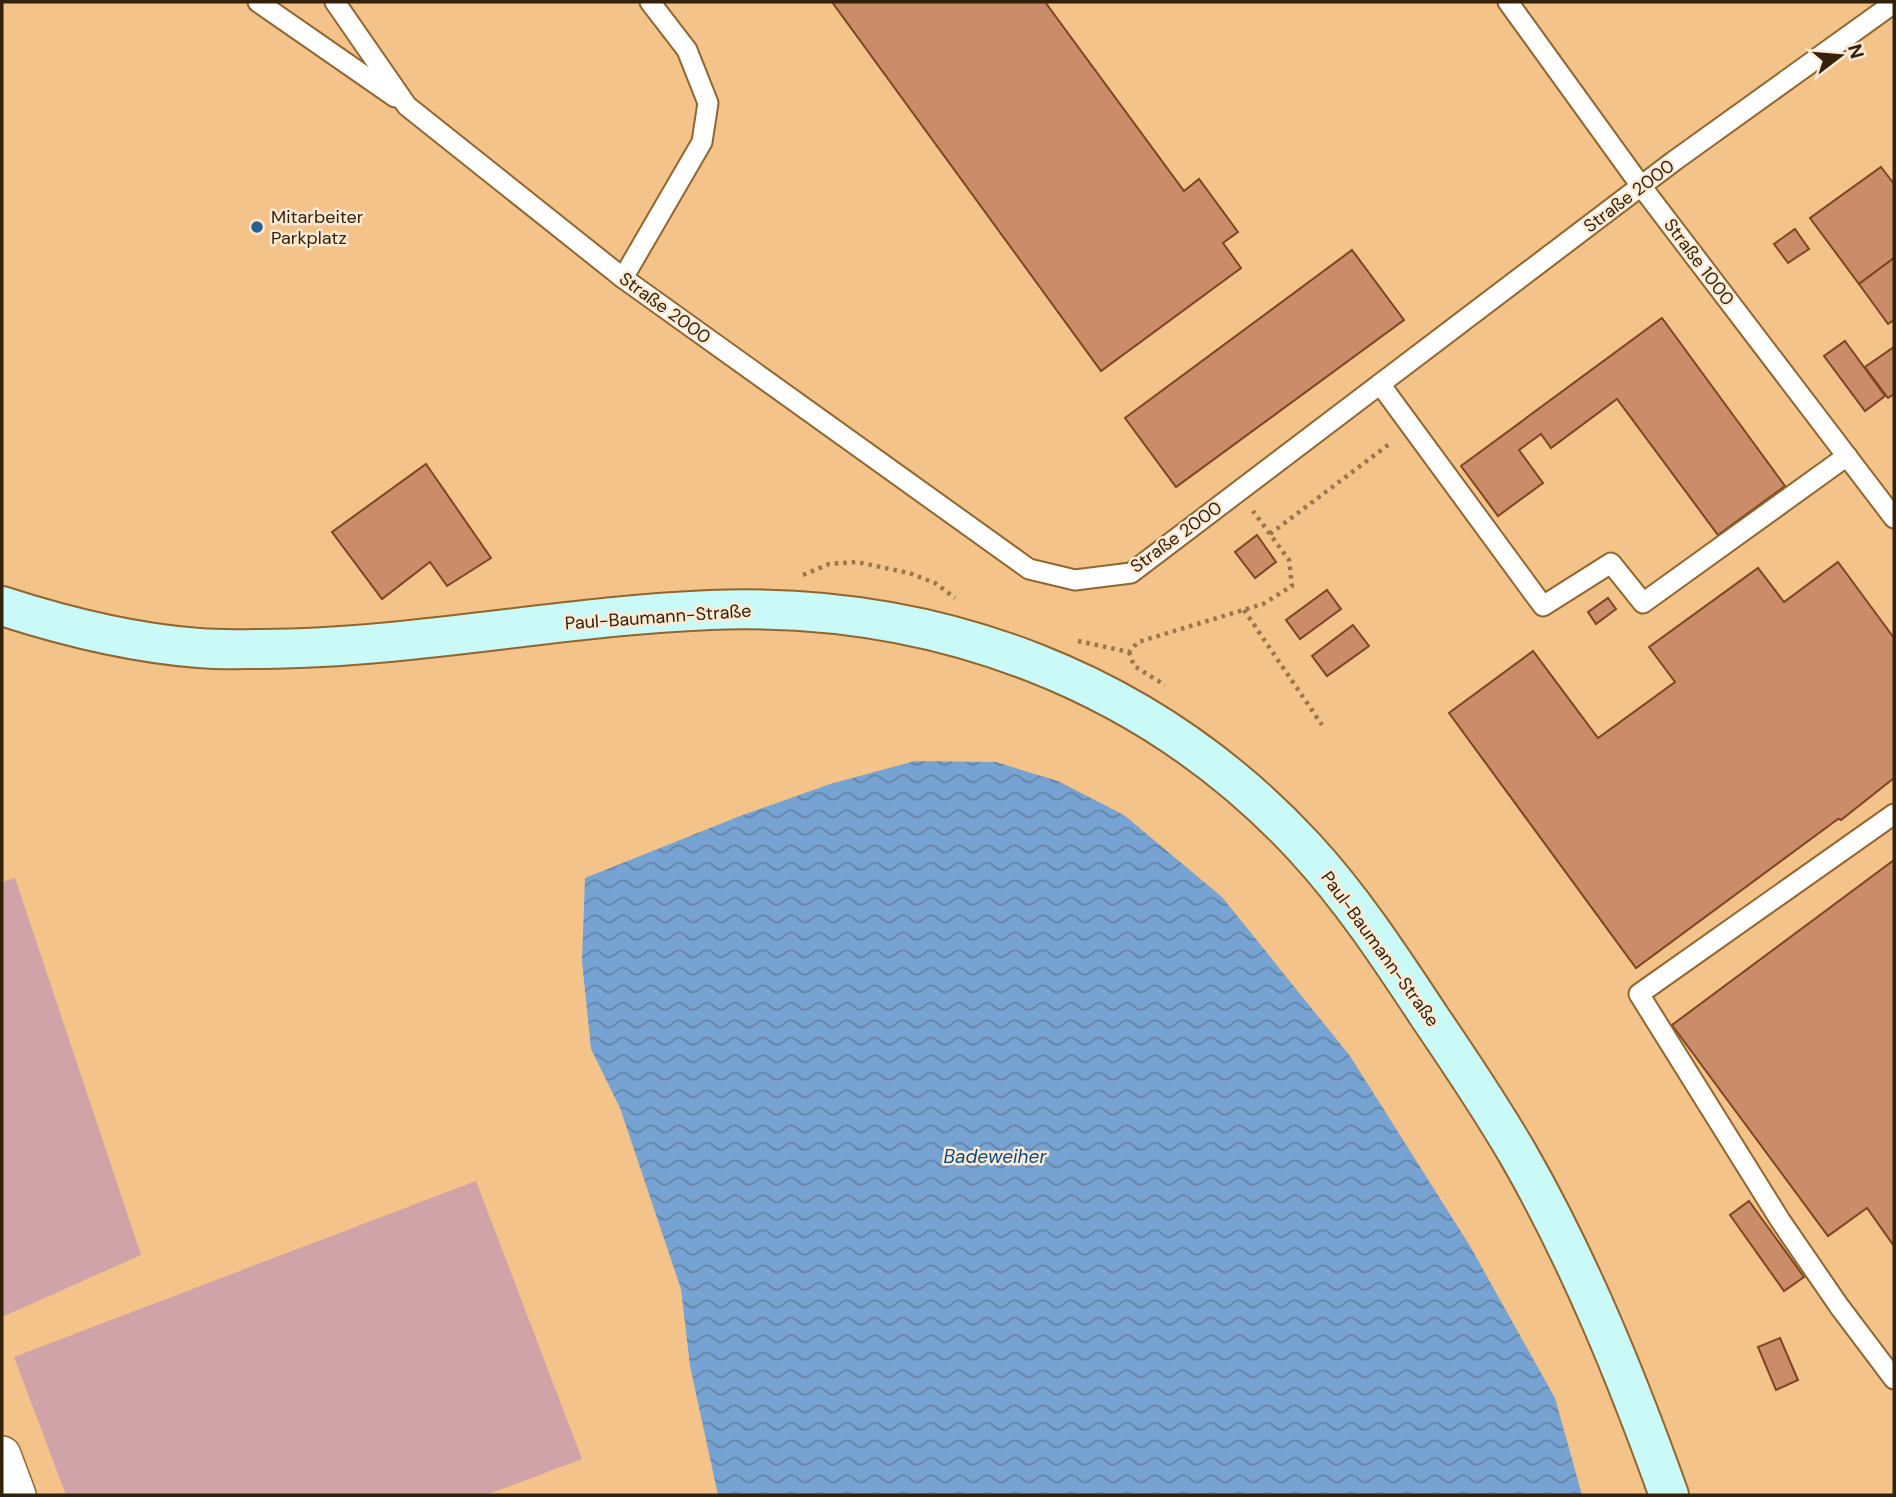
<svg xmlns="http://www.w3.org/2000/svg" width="1896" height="1497" viewBox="0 0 1896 1497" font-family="'DM Sans',sans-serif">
  <defs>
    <pattern id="water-waves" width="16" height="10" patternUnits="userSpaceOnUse" patternTransform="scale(1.75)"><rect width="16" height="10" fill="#77a3d3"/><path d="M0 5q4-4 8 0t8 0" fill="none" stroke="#6284a9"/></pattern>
  </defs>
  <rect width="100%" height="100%" fill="#f3c38a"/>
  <g fill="#cfa3a8">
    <path d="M 15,878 L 141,1255 L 2,1317 L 2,882 Z"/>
    <path d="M 476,1181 L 582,1459 L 486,1495 L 66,1495 L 14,1357 Z"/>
  </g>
  <path fill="url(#water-waves)" d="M 915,761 L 996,762 L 1058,781 L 1124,815 L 1222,897 L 1350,1056 L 1470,1246 L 1555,1398 L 1582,1495 L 718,1495 L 690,1366 L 681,1289 L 620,1108 L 591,1049 L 582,961 L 585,878 L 740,816 L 830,784 Z"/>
  <g fill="#cb8d69" stroke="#7d4521" stroke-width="2">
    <path d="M 832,2 L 1045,2 L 1184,191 L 1199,179 L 1238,232 L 1223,243 L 1241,268 L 1101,371 Z"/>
    <path d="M 1881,167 L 1894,184 L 1894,258 L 1859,284 L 1810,218 Z"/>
    <path d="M 1795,229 L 1809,249 L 1788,263 L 1774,244 Z"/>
    <path d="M 1352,250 L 1404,320 L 1176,487 L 1125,418 Z"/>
    <path d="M 1894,258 L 1894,320 L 1888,324 L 1859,284 Z"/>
    <path d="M 1662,318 L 1785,486 L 1718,535 L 1617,399 L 1551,448 L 1541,434 L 1519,450 L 1543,483 L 1498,516 L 1461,466 Z"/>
    <path d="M 1845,341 L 1885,396 L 1865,411 L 1824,356 Z"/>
    <path d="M 1894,347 L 1894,394 L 1888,398 L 1865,367 Z"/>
    <path d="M 426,464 L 491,558 L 447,586 L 430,562 L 382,599 L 332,532 Z"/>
    <path d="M 1257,535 L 1276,562 L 1255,578 L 1235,552 Z"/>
    <path d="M 1838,562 L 1894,638 L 1894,778 L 1841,820 L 1839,819 L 1838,819 L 1636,968 L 1449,713 L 1533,651 L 1598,738 L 1675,682 L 1649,647 L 1758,568 L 1784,602 Z"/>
    <path d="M 1327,590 L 1341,609 L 1300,639 L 1286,620 Z"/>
    <path d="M 1608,598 L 1616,609 L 1596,624 L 1588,612 Z"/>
    <path d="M 1353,625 L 1369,646 L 1327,676 L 1312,656 Z"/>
    <path d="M 1894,860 L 1894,1246 L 1867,1208 L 1828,1236 L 1672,1025 Z"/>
    <path d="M 1749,1201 L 1804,1277 L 1784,1291 L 1730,1215 Z"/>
    <path d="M 1780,1338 L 1798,1380 L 1776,1390 L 1758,1347 Z"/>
  </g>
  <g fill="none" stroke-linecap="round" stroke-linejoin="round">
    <defs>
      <g id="lane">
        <path d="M 258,2 L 395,97"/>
        <path d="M 335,2 L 407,106 L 623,278 L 1029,569 L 1075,580 L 1131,573 L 1674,161 L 1894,3"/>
        <path d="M 1508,2 L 1641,186 L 1894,518"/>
        <path d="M 623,278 L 702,142 L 708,103 L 687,50 L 650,2"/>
        <path d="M 1380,384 L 1543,606 L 1611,563 L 1643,603 L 1847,456"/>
        <path d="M 1894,814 L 1639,994 L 1780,1220 L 1839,1306 L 1894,1379"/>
      </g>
      <path id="street" d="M 2,1455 L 17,1495"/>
      <path id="secondary" d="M 2,606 C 67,627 131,643 199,648 C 221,650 242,649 263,649 C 414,648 561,616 710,610 C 936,601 1150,680 1305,848 C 1353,900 1392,960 1431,1019 C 1461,1063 1491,1108 1518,1154 C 1580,1262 1627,1378 1669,1495"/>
    </defs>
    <use href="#lane" stroke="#91662e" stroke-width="23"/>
    <use href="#street" stroke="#91662e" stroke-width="40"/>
    <use href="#secondary" stroke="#91662e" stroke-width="42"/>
    <g stroke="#99774e" stroke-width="4.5" stroke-dasharray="3.5 5" stroke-linecap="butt">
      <path d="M 1270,534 L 1392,442"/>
      <path d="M 803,575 L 829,564 L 857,562 L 909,573 L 935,583 L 955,598"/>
      <path d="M 1244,610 L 1322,725"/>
      <path d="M 1078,641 L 1129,652 L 1138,642 L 1263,604 L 1292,586 L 1289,560 L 1253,511"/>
      <path d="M 1129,652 L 1134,666 L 1165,685"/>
    </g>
    <use href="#lane" stroke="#fff" stroke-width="19"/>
    <use href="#street" stroke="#fff" stroke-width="37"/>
    <use href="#secondary" stroke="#cafaf8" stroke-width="38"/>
  </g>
  <circle fill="#275f97" stroke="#feead4" stroke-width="2.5" cx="257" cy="227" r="7"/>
  <g text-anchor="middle" stroke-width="5" stroke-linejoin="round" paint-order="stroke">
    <g font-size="18" fill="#33210a" stroke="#feead4">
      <text transform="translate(1629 196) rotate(-37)" y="6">Straße 2000</text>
      <text transform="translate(1699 262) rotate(53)" y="6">Straße 1000</text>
      <text transform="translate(665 308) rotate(36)" y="6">Straße 2000</text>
      <text transform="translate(1176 537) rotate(-36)" y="6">Straße 2000</text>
      <text transform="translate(658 617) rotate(-4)" y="6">Paul-Baumann-Straße</text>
      <text transform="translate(1380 949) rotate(54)" y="6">Paul-Baumann-Straße</text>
    </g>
    <g font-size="18" fill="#33210a" stroke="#feead4" text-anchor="start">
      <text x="271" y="223">Mitarbeiter<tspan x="271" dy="21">Parkplatz</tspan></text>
    </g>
    <g font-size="19" font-style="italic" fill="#044a84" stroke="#feead4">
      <text x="995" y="1163">Badeweiher</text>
    </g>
  </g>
  <rect width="1896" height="1497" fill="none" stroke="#33210a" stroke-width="7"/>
  <g transform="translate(1840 56) rotate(74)" stroke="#feead4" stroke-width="5" paint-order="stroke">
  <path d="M0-5L12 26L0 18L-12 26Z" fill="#33210a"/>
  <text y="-10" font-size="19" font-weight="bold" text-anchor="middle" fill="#33210a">N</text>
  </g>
</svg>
